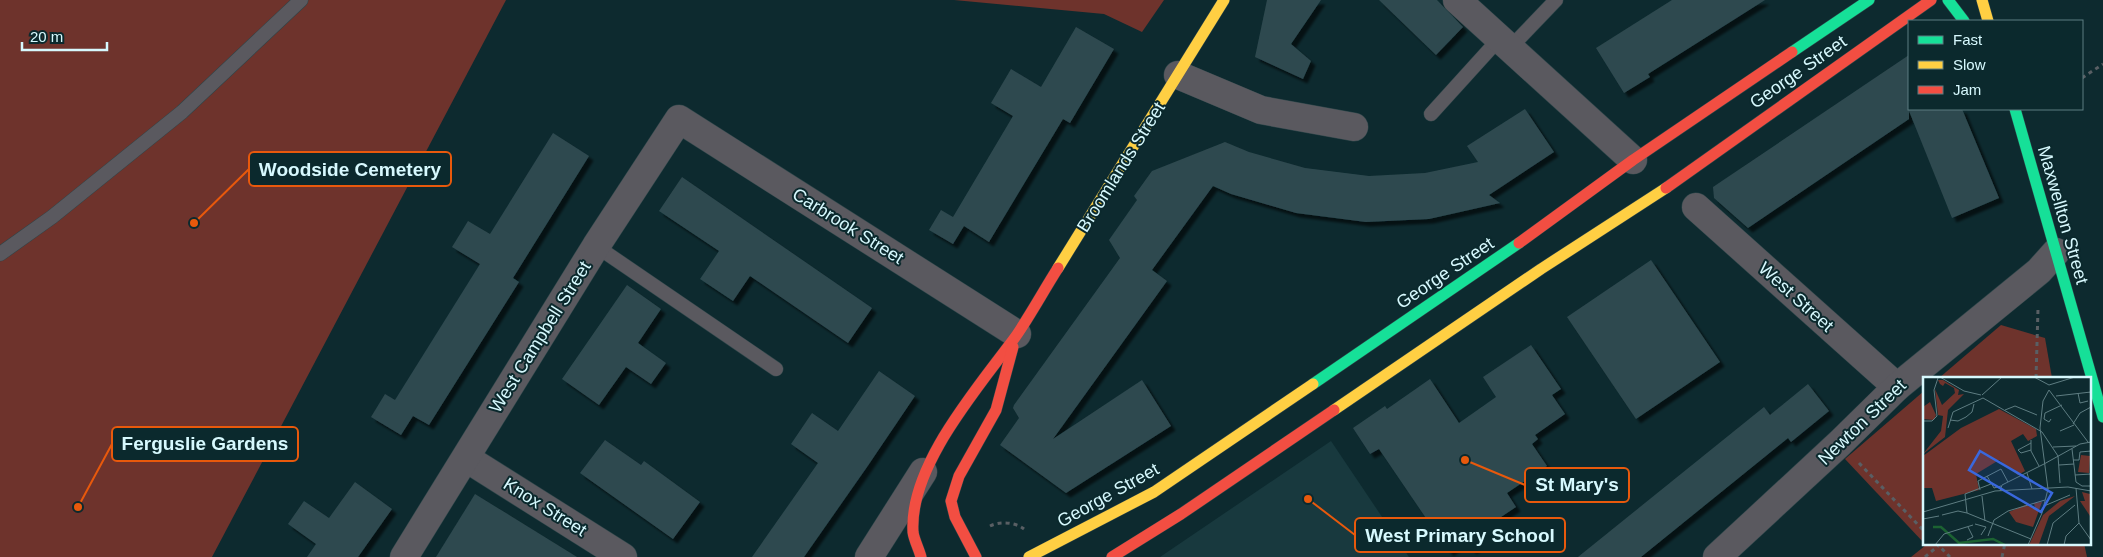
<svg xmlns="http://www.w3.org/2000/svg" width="2103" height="557" viewBox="0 0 2103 557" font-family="Helvetica,sans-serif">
  <defs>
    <filter id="shadow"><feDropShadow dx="4.5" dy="4.5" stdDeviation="1" flood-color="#0009"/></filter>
  </defs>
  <rect width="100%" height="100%" fill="#0d2a2f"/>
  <path fill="#18393e" d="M 1331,441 L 1409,557 L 1160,557 Z"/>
  <g fill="#6e332c">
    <path d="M 0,0 L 506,0 L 212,557 L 0,557 Z"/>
    <path d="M 954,0 L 1164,0 L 1142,32 L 1104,14 Z"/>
    <path d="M 2001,325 L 2045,338 L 2052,378 L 1939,378 Z"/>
    <path d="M 1924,391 L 1924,543 L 1845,459 Z"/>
    <path d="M 1925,543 L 2084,543 L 2087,557 L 1911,557 L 1926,545 Z"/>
  </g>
  <g fill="#2e494f" filter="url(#shadow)">
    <path d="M 1267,0 L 1321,0 L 1291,44 L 1311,61 L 1303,79 L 1255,57 Z"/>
    <path d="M 1379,0 L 1437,0 L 1463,27 L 1436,55 Z"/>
    <path d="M 1672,0 L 1765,0 L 1648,74 L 1650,77 L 1624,93 L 1596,48 Z"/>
    <path d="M 1076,27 L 1114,49 L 1070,123 L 1063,119 L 989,242 L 964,226 L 953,244 L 929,230 L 941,210 L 953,217 L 1013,116 L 991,103 L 1011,69 L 1041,87 Z"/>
    <path d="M 1909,55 L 1909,109 L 1962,109 L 1999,198 L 1952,218 L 1909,111 L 1909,119 L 1748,228 L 1714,198 L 1713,187 Z"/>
    <path d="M 1525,109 L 1554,152 L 1489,195 L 1500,203 L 1429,219 L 1366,222 L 1296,213 L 1231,194 L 1213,186 L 1152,270 L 1167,281 L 1053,439 L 1142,380 L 1171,426 L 1066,493 L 1000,445 L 1019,418 L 1013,408 L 1014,405 L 1120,258 L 1109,240 L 1137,200 L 1134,196 L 1152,171 L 1225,142 L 1249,152 L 1305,168 L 1369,176 L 1425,173 L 1478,162 L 1467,146 Z"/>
    <path d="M 553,133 L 589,156 L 513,278 L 519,282 L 429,425 L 413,416 L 401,435 L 371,417 L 385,394 L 395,400 L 480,264 L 452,247 L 468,221 L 490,234 Z"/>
    <path d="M 682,177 L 872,308 L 848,343 L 750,276 L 733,301 L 700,279 L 719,251 L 659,211 Z"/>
    <path d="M 1651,260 L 1720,362 L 1636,419 L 1567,317 Z"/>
    <path d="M 627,285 L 661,309 L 638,343 L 666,363 L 651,384 L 626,367 L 599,405 L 562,379 Z"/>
    <path d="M 1531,345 L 1561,389 L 1552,395 L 1565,414 L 1535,435 L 1538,439 L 1532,444 L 1547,466 L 1507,493 L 1516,507 L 1498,519 L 1504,528 L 1472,550 L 1466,540 L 1449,552 L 1379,449 L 1370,454 L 1353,428 L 1385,406 L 1387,409 L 1430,379 L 1459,423 L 1496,397 L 1483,377 Z"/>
    <path d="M 879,371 L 915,396 L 867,467 L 804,557 L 752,557 L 818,463 L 791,444 L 812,413 L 838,431 Z"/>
    <path d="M 1808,384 L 1829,411 L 1791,442 L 1788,438 L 1641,557 L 1578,557 L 1764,407 L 1770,415 Z"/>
    <path d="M 605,440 L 641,465 L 644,461 L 700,502 L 673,539 L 580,473 Z"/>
    <path d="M 355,482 L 392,509 L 358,557 L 307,557 L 316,544 L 288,524 L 304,501 L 329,518 Z"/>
    <path d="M 475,494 L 577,557 L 436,557 Z"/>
  </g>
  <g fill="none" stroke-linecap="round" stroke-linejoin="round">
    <defs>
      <g id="lane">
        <path d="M 1510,48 L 1556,0"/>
        <path d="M 1431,114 L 1499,39"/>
        <path d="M 596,246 L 776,369"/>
        <path d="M 0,254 L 52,217 L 182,112 L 301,0"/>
      </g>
      <g id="street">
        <path d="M 1457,0 L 1633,160"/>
        <path d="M 1178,75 L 1261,110 L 1354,127"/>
        <path d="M 1696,207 L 1897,387"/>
        <path d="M 466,458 L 623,557"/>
        <path d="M 404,557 L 596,246 L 679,119 L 1017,334"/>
        <path d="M 869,557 L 923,472"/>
        <path d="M 1717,557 L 1840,443 L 1897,387 L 2039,271 L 2056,252"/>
      </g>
      <g id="fast">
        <path d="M 1948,0 L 1964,21"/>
        <path d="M 1792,52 L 1869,0"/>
        <path d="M 2015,109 L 2103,417"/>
        <path d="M 1313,384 L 1519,243"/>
      </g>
      <g id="slow">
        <path d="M 1982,0 L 1988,21"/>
        <path d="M 1058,268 L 1224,0"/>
        <path d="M 1334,410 L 1541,269 L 1666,188"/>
        <path d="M 1029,557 L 1154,492 L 1313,384"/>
      </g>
      <g id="jam">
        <path d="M 1666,188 L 1931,0"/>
        <path d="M 1519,243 L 1633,160 L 1792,52"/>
        <path d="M 921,557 C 919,549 914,540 913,532 C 909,465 979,387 1016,336 C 1031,314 1044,290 1058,268"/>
        <path d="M 976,557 L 955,517 L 951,501 L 959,476 L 996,410 L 1013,347"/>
        <path d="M 1112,557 L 1181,514 L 1334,410"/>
      </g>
    </defs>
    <use href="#lane" stroke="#2c4549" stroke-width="15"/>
    <use href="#street" stroke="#2c4549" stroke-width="29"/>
    <use href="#fast" stroke="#2c4549" stroke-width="12"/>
    <use href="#slow" stroke="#2c4549" stroke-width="12"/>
    <use href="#jam" stroke="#2c4549" stroke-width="12"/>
    <g stroke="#595f64" stroke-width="3" stroke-dasharray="4 4" stroke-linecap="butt">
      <path d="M 2082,78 L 2103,64"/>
      <path d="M 2036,378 L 2038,309"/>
      <path d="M 1859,463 L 1924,531"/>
      <path d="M 990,526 C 1000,521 1015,522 1024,529"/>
      <path d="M 1936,543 L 1950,557"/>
      <path d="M 1925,557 L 1938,546"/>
      <path d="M 2002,557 L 2005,543"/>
    </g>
    <use href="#lane" stroke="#5a595f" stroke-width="14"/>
    <use href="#street" stroke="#5a595f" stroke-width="28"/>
    <use href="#fast" stroke="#16e098" stroke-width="11"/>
    <use href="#slow" stroke="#ffcf43" stroke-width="11"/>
    <use href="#jam" stroke="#f24e42" stroke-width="11"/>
  </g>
  <g text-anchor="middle" stroke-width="4" stroke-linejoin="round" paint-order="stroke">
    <g font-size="18" fill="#d7f9fe" stroke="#0b292d">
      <text transform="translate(1798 72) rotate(-35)" y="6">George Street</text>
      <text transform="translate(1121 167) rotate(-58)" y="6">Broomlands Street</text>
      <text transform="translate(2063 215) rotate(74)" y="6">Maxwellton Street</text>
      <text transform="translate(848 226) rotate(32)" y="6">Carbrook Street</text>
      <text transform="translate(1445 273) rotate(-34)" y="6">George Street</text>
      <text transform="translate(1796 297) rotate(42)" y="6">West Street</text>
      <text transform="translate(540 337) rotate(-58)" y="6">West Campbell Street</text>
      <text transform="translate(1862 422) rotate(-44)" y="6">Newton Street</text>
      <text transform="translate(1108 495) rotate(-29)" y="6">George Street</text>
      <text transform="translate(545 507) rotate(32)" y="6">Knox Street</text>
    </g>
  </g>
  <g transform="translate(1923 377)">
    <rect width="168" height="168" fill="#0d2a2f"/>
    <path d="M 15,3 L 20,3 L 36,13 L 35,18 L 41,17 L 25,33 L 22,60 L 0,77 L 18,54 L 20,39 L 15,38 L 12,12 L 19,28 L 32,16 L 31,11 L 22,6 L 20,9 L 17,7 ZM 7,25 L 13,38 L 11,43 L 0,42 L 0,30 ZM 76,32 L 113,52 L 114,59 L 105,64 L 100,57 L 88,64 L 102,94 L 95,98 L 76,83 L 53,97 L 56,113 L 13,124 L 9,111 L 0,111 L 0,79 L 38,51 ZM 158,78 L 167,79 L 166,96 L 155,95 ZM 159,115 L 167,117 L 167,139 L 157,124 L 162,124 ZM 152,119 L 126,139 L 116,167 L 106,168 L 120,138 L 137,124 ZM 119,125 L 110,150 L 93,145 L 86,135 L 102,128 L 112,131 L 111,126 Z" fill="#6e332c"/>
    <path fill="none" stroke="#1c6332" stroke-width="2.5" d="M 10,150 L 18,150 L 36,166 L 70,162 L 82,168"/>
    <path fill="none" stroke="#5e7d82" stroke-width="1" d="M 17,0 L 41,14 L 58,18M 111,0 L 126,8M 126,8 L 152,0M 126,13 L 165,65M 155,16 L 157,26 L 165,24M 59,18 L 79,0M 133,19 L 168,15M 60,21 L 119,55 L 135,79 L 137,106M 82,33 L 92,29 L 114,38M 128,42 L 126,45 L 121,42 L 122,36 L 139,28M 27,43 L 35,44 L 43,40 L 49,35 L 51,27M 0,44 L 9,44 L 14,39 L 11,13 L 15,1M 150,47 L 157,36 L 168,30M 25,51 L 30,35 L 60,21M 137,54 L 151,48M 108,63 L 108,74 L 116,89M 130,70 L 153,69M 149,72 L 153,105 L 159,109 L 168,109M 108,73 L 98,76 L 95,73 L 108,66M 150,83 L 156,83 L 157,75 L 168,74M 121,87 L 157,67 L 168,65M 136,88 L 151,87M 104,96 L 109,112M 152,98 L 168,97M 64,99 L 71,111 L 78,109M 153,111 L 156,146 L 168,163M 57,113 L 55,104 L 78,92 L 85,105M 77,114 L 79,108 L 121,87M 59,119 L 62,144M 121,129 L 147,118M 0,135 L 72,114 L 145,110 L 168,114M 44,136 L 42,117 L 68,107M 19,138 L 35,134 L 44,136 L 108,162M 0,142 L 16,139M 52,147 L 63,150 L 58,158M 65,159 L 71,143 L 85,134 L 122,123M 44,163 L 50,160 L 45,150M 12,168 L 21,157 L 50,148M 105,168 L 119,136 L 125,112 L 117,51 L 120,24 L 126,13M 124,168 L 130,146 L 152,128M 141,168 L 143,159 L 156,146"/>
    <path fill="#3968de" fill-opacity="0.15" stroke="#3968de" stroke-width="2.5" d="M 57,74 L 129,116 L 118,135 L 46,93 Z"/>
    <rect width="168" height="168" fill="none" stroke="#d7f9fe" stroke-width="2.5"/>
  </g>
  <path fill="none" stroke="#e8590c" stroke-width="2" d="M194 223L249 169M78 507L112 444M1465 460L1525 485M1308 499L1355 535"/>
  <g fill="#e8590c" stroke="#0b292d" stroke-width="2">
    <circle cx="194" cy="223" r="5"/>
    <circle cx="78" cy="507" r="5"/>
    <circle cx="1465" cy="460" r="5"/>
    <circle cx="1308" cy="499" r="5"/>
  </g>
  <g fill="#0b292d" stroke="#e8590c" stroke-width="2">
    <rect x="249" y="152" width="202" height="34" rx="5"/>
    <rect x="112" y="427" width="186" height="34" rx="5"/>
    <rect x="1525" y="468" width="104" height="34" rx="5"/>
    <rect x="1355" y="518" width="210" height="34" rx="5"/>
  </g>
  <g font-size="19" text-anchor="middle" font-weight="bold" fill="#d7f9fe">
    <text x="350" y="176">Woodside Cemetery</text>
    <text x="205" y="450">Ferguslie Gardens</text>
    <text x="1577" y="491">St Mary's</text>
    <text x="1460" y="542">West Primary School</text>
  </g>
  <rect x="1908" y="20" width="175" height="90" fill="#0b292d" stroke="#5d7c81"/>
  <rect x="1918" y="36" width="25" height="8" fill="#16e098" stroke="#5d7c81"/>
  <text x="1953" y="45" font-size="15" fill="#d7f9fe">Fast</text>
  <rect x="1918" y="61" width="25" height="8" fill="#ffcf43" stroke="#5d7c81"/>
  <text x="1953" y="70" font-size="15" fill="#d7f9fe">Slow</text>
  <rect x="1918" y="86" width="25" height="8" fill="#f24e42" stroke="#5d7c81"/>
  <text x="1953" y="95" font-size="15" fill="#d7f9fe">Jam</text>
  <path d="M22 42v8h85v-8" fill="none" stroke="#d7f9fe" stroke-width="2.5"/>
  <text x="30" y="42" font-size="15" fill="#d7f9fe" stroke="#0b292d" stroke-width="4" paint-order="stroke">20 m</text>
</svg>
